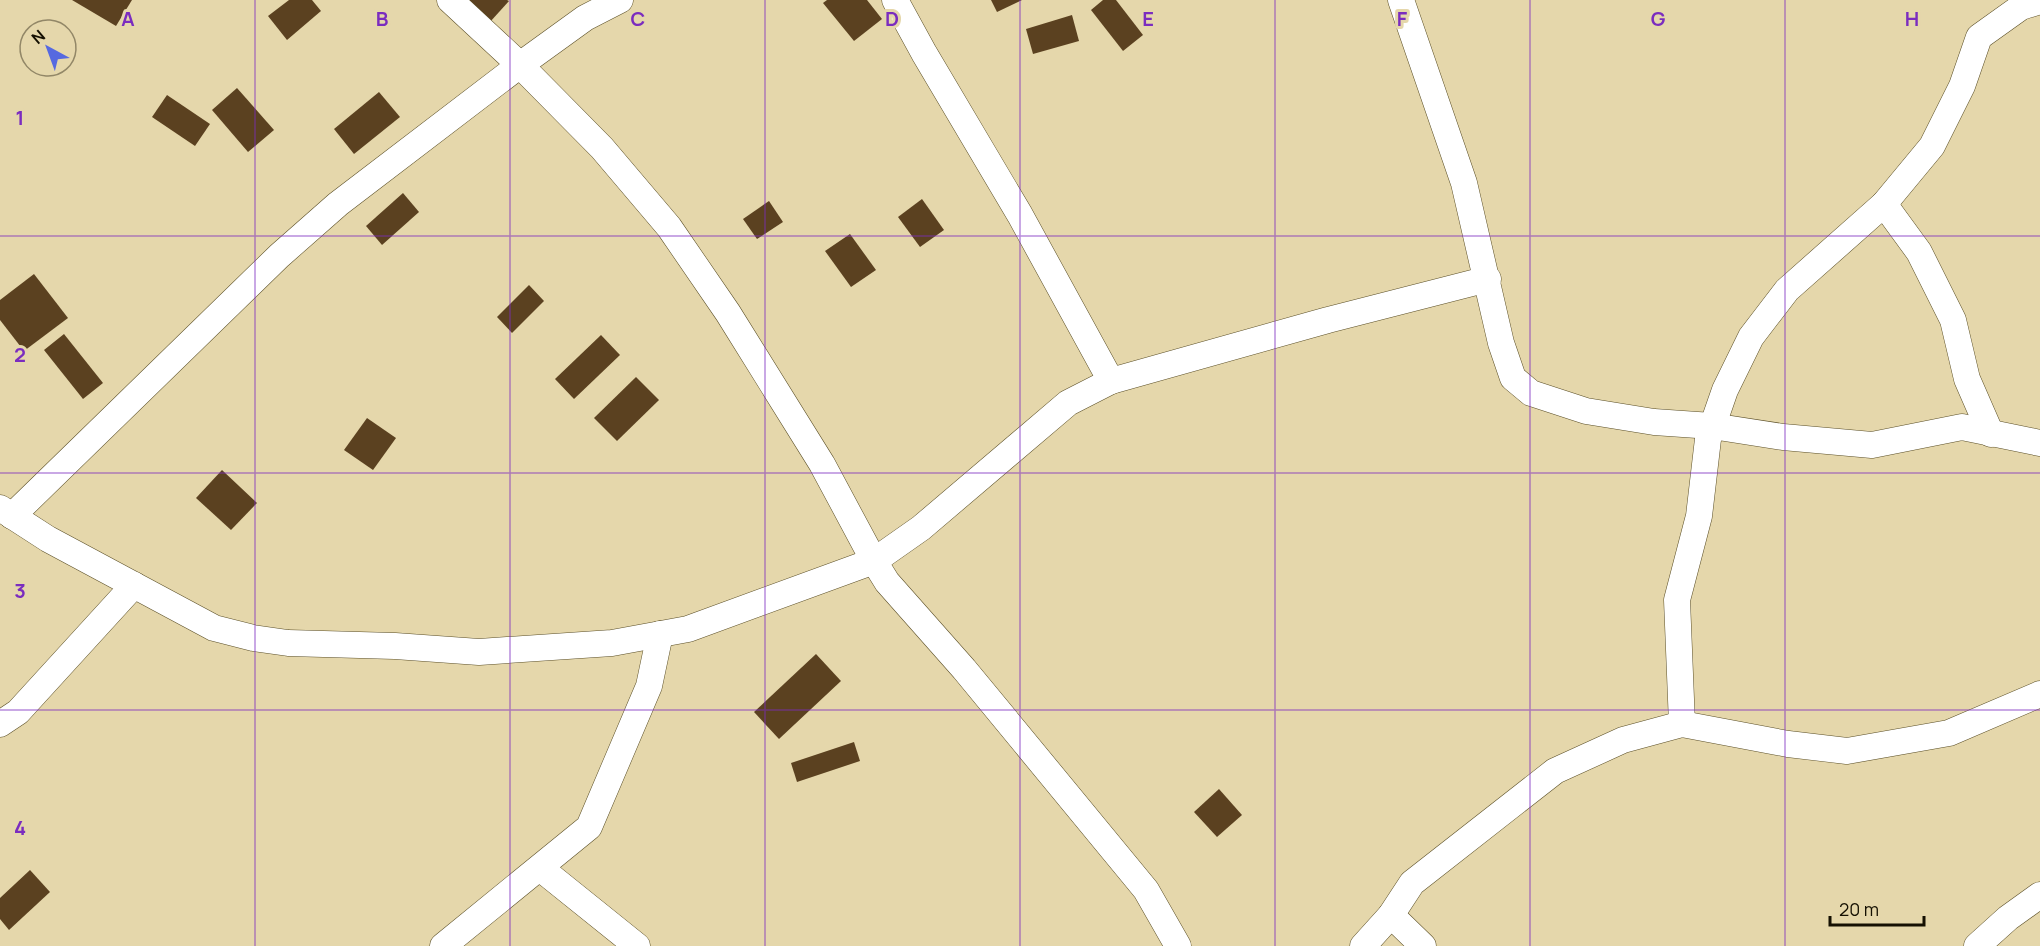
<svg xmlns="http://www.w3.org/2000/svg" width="2040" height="946" viewBox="0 0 2040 946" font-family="Manrope,sans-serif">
  <rect width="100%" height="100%" fill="#e5d7ab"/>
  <g fill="#5b4120">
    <path d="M 72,0 L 132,0 L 116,26 Z"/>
    <path d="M 289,0 L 312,0 L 321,11 L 287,40 L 268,16 Z"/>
    <path d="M 466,0 L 507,0 L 509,1 L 490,22 Z"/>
    <path d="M 827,0 L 867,0 L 882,19 L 854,41 L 823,3 Z"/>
    <path d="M 991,0 L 1022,0 L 997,12 Z"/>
    <path d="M 1103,0 L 1116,0 L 1143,35 L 1123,51 L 1091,10 Z"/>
    <path d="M 1072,15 L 1079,41 L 1033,54 L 1026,29 Z"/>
    <path d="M 237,88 L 274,130 L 248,152 L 212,110 Z"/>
    <path d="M 379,92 L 400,117 L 354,154 L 334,129 Z"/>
    <path d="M 167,95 L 210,124 L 195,146 L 152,117 Z"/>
    <path d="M 403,193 L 419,212 L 382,245 L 366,226 Z"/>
    <path d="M 922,199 L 944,230 L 920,247 L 898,217 Z"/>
    <path d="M 769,201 L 783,222 L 757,239 L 743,219 Z"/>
    <path d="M 850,234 L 876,270 L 851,287 L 825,251 Z"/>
    <path d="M 34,274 L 68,318 L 24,351 L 0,320 L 0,300 Z"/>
    <path d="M 529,285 L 544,301 L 512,333 L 497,317 Z"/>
    <path d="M 64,334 L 103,383 L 83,399 L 44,350 Z"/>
    <path d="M 601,335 L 620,355 L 574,399 L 555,379 Z"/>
    <path d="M 636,377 L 659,400 L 617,441 L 594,418 Z"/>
    <path d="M 367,418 L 396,438 L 373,470 L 344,450 Z"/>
    <path d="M 222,470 L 257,503 L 231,530 L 196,498 Z"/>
    <path d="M 816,654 L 841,681 L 779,739 L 754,712 Z"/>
    <path d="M 854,742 L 860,761 L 797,782 L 791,763 Z"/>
    <path d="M 1219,789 L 1242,815 L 1217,837 L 1194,812 Z"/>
    <path d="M 30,870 L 50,892 L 9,930 L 0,919 L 0,898 Z"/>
  </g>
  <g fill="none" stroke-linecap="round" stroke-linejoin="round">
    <defs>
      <g id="street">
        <path d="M 450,0 L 520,65 L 602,148 L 669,227 L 728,313 L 822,464 L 874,561 L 887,582 L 964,669 L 1146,890 L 1178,946"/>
        <path d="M 895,0 L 924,53 L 1020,215 L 1111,381"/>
        <path d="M 1401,0 L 1464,183 L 1501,343 L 1513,378 L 1531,393 L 1586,411 L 1654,422 L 1712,426 L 1783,437 L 1872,445 L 1962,427 L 2040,443"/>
        <path d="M 1884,204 L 1919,252 L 1953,320 L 1967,379 L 1991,434"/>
        <path d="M 0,508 L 48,539 L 214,628 L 253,638 L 288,643 L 395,646 L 479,652 L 612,643 L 688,629 L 874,561 L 921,528 L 1068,403 L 1111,381 L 1328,320 L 1488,279"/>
        <path d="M 12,516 L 279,256 L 338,204 L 520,65 L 585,18 L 620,0"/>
        <path d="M 0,724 L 18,712 L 134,585"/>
        <path d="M 1682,724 L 1677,600 L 1699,516 L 1708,439 L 1725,390 L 1751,337 L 1787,290 L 1884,204 L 1932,146 L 1962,86 L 1979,37 L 2021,7 L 2040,1"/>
        <path d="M 540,868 L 637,946"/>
        <path d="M 1391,915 L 1423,946"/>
        <path d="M 443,946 L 589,827 L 649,686 L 660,634"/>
        <path d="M 1363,946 L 1391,915 L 1412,883 L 1555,771 L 1623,740 L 1682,724 L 1788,744 L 1847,751 L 1949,733 L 2040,694"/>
        <path d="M 1977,946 L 2008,918 L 2040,895"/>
      </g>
    </defs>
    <use href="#street" stroke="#5b4f27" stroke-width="27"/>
    <use href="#street" stroke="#fff" stroke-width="26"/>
  </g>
  <path fill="none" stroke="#7b2cbf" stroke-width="1.5" stroke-opacity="0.55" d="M 255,0 L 255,946M 510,0 L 510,946M 765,0 L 765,946M 1020,0 L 1020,946M 1275,0 L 1275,946M 1530,0 L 1530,946M 1785,0 L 1785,946M 0,236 L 2040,236M 0,473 L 2040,473M 0,710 L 2040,710"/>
  <g font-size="20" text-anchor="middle" font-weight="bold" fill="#7b2cbf" stroke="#e5d7ab" stroke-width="6" stroke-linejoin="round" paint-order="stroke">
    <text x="128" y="26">A</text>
    <text x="382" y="26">B</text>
    <text x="638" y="26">C</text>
    <text x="892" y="26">D</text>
    <text x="1148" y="26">E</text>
    <text x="1402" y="26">F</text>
    <text x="1658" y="26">G</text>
    <text x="1912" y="26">H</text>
    <text x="20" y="125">1</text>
    <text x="20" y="362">2</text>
    <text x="20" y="598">3</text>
    <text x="20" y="835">4</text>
  </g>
  <g transform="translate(48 48) rotate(319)"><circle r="28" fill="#e5d7ab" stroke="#928767" stroke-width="1.5"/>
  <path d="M0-4.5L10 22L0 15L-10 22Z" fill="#5669e0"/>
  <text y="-9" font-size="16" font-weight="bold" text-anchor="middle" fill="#151002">N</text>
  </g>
  <path d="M1830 916v9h94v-9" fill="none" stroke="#151002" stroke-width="3"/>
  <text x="1839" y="916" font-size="18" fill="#151002" stroke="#e5d7ab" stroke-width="4.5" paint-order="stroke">20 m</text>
</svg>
